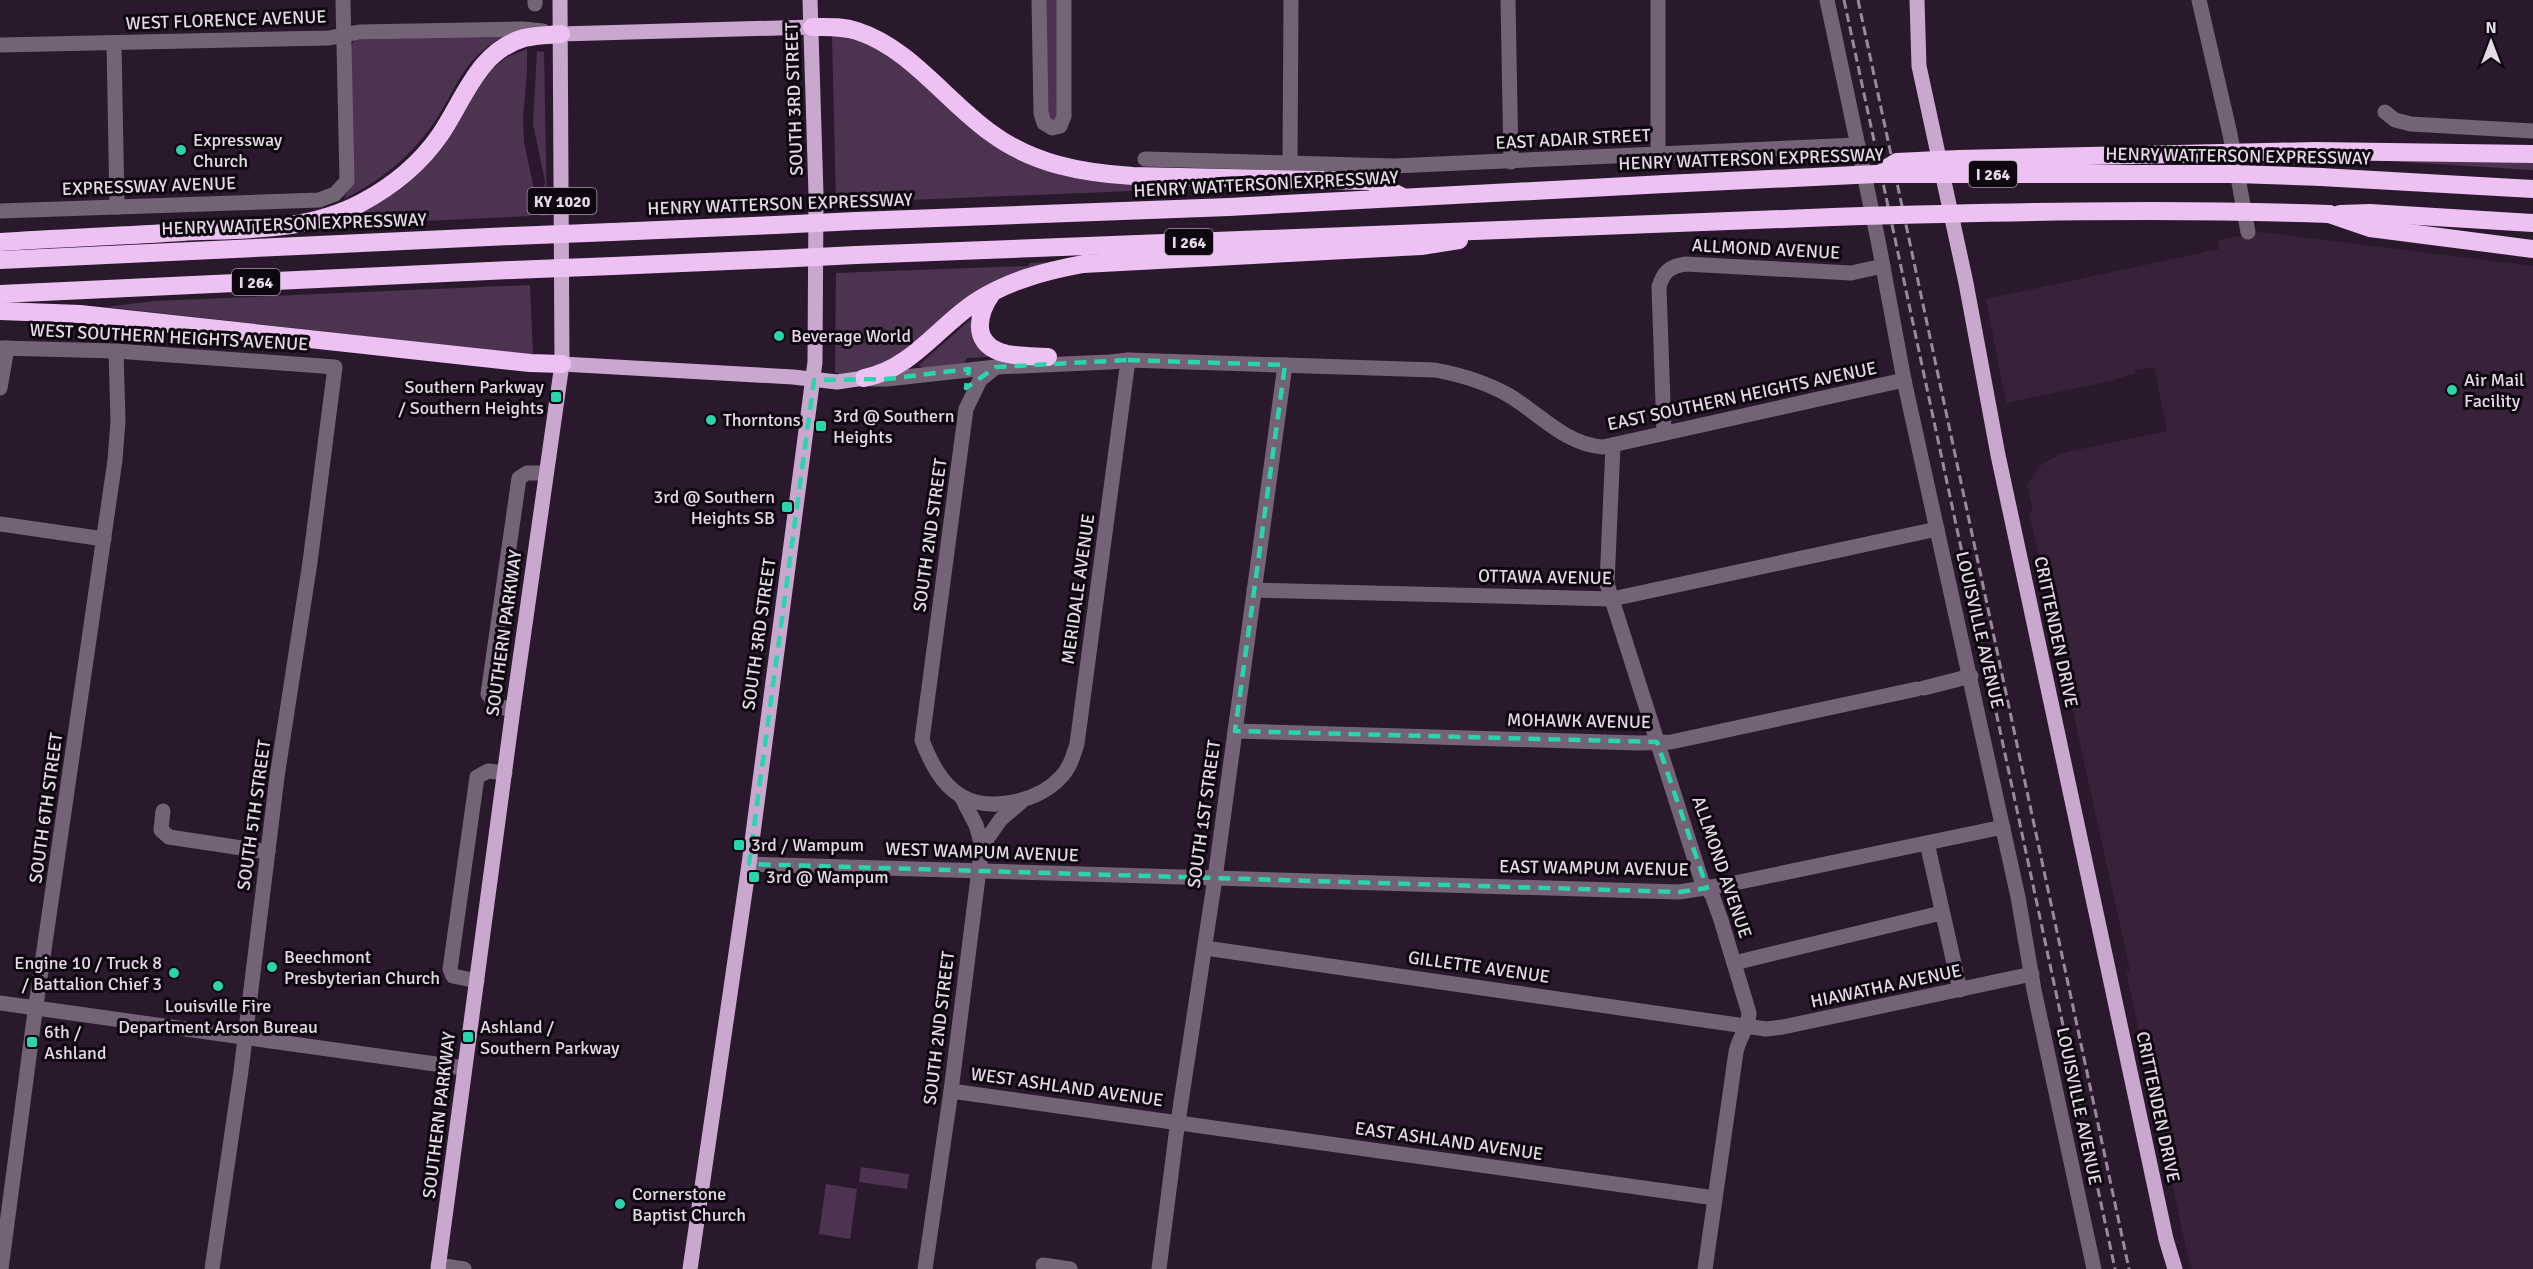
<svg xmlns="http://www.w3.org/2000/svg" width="2533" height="1269" viewBox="0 0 2533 1269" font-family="Signika,sans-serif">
  <rect width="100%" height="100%" fill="#2a192d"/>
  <path fill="#37223a" d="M 2261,232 L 2533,266 L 2533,1269 L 2192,1269 L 2188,1257 L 2126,971 L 2130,970 L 2029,512 L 2033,511 L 2027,485 L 2041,465 L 2062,453 L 2167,431 L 2154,367 L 2135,370 L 2135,373 L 2110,381 L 2006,403 L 1986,299 L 2219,249 L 2218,240 Z"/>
  <g fill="#4c334f">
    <path d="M 1044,0 L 1059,0 L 1058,118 L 1051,122 L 1048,119 Z"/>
    <path d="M 506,35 C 463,59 461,80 437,118 C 414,154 381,181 344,199 L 349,188 L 351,46 L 354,40 Z"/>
    <path d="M 835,35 L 855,38 L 873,46 L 1061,175 L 1096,182 L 1183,186 L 1132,191 L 836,203 L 832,37 Z"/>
    <path d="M 527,49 L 527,72 L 523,118 L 524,142 L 534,189 L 530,216 L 315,226 L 366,206 L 481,78 L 507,57 Z"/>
    <path d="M 537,51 L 544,52 L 547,215 L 541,216 L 545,181 L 533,124 Z"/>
    <path d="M 2533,159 L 2533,170 L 2371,160 Z"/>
    <path d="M 1046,262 L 901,354 L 866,370 L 839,374 L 835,372 L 836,273 L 1028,266 L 1030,263 Z"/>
    <path d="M 530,285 L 533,355 L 106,307 L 154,301 Z"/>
    <path d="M 971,319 L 973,333 L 989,354 L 988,357 L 967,358 L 964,363 L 923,368 L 919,365 Z"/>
    <path d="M 861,1167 L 909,1174 L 907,1189 L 859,1182 Z"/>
    <path d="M 826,1184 L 857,1189 L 850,1239 L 819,1234 Z"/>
  </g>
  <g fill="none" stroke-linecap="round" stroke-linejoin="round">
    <g stroke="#746377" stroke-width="15">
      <path d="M 535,0 L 535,4"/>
      <path d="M 1039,0 L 1041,113 L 1044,123 L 1052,128 L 1060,126 L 1064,116 L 1064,0"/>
      <path d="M 1508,0 L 1511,162"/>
      <path d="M 1658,0 L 1658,154"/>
      <path d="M 1827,0 L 1878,240 L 1904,380 L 2018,897 L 2034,990 L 2094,1269"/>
      <path d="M 2199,0 L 2230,134 L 2248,232"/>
      <path d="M 114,43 L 117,207"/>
      <path d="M 0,45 L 329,38 L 359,32 L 523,29 L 543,31"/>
      <path d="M 2385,112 L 2395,120 L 2411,124 L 2533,131"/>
      <path d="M 1145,159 L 1394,166 L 1857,145"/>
      <path d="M 1290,163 L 1291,0"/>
      <path d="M 0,211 L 319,200 L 335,194 L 347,181 L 343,0"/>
      <path d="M 0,348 L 116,351 L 335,367 L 310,562 L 277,777 L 241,1071 L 212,1269"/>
      <path d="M 996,367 L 980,380 L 966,409 L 922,740 C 930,761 941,784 961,796 C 991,813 1039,801 1061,777 C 1070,768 1073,756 1077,744 L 1128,360"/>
      <path d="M 870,379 L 887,379 L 996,367 L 1110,362 L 1128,360 L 1435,370 C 1462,375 1486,382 1510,396 C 1541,415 1565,444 1603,447 L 1904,380"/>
      <path d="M 0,388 L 7,348"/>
      <path d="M 1664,433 L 1659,287 C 1663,272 1670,266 1686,264 L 1851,273 L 1883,266"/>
      <path d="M 1613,445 L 1607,584 L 1702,882 L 1712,895 L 1721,920 L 1749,1013 C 1749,1027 1739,1037 1736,1052 L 1705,1269"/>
      <path d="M 0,524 L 104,539"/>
      <path d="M 1254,590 L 1612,599 L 1937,529"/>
      <path d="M 1924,688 L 1971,676"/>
      <path d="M 513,709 L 498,707 L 488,694 L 519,478 L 527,473 L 546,473"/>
      <path d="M 1235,731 L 1639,743 L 1671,742 L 1917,689"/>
      <path d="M 163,811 L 161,830 L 169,837 L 268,852"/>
      <path d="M 1927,843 L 1960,990"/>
      <path d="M 982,846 L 1001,819 L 1021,802"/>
      <path d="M 749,864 L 1679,892 L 1730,884 L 2003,827"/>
      <path d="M 1205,948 L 1766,1029 L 1783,1027 L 2032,974"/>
      <path d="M 1734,963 L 1941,913"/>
      <path d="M 477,981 L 453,976 L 450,969 L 477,777 L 488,771 L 505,773"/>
      <path d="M 0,1003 L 464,1068"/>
      <path d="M 951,1091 L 1715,1198"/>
      <path d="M 438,1265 L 464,1269"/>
      <path d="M 1043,1265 L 1070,1269"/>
      <path d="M 1,1269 L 34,1019 L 115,460 L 118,421 L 116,351"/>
      <path d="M 925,1269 L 951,1091 L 982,846 L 976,825 L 961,796"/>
      <path d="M 1159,1269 L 1176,1135 L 1215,878 L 1285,365"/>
    </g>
    <g stroke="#caa7cf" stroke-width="15">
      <path d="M 1917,0 L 1919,66 L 1966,283 L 1998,455 L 2166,1239 L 2175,1269"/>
      <path d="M 561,34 L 812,27"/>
      <path d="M 562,364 L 793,377 L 837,382 L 864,378"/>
      <path d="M 438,1269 L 513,709 L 562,364 L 560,0"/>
      <path d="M 690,1269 L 749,864 L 815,362 L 816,194 L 810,0"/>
    </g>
    <g stroke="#edc2f3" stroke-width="18">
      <path d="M 812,27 C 827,27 842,26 857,31 C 910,48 946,101 991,133 C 1033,164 1082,173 1133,176 L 1370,181 L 1401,196"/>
      <path d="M 2315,151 L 2533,154"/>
      <path d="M 2321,177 L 2533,189"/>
      <path d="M 2329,214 L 2370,228 L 2533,249"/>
      <path d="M 2340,214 L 2370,213 L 2533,223"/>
      <path d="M 856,221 L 1229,207 L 1665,184"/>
      <path d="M 612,232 L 775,225"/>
      <path d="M 0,242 C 61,238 121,236 182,232 C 243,229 306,232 361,203 C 391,187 420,164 440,135 C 464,100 478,51 524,38 C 536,35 549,35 561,34"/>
      <path d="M 856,255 L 1833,217"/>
      <path d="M 0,260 L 512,236"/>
      <path d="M 613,266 L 776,259"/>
      <path d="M 992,293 C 978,313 971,341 1000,352 C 1015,357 1033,356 1048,357"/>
      <path d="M 0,294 L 512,270"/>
      <path d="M 0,311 L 80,314 L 530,363 L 562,364"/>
      <path d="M 864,378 C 911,369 937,328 974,303 C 1007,281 1045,271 1083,264 L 1421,246 L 1459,240"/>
    </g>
    <g stroke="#988a9a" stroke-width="3" stroke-dasharray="9 4.5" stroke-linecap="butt">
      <path d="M 1844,0 L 2115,1269"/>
      <path d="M 1858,0 L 2129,1269"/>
    </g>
    <g stroke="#edc2f3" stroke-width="18">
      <path d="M 1887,168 L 1897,162 L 1959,159 L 2315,151"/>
      <path d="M 1665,184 L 1876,174 L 2236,174 L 2321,177"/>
      <path d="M 1833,217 C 1999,212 2164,208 2329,214"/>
      <path d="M 775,225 L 856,221"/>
      <path d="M 512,236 L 612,232"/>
      <path d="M 776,259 L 856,255"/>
      <path d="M 512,270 L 613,266"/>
    </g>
  </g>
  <path fill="none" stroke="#28d5ad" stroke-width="4.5" stroke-dasharray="12 8" stroke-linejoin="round" d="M 1128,360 L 1285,365 L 1235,731 L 1657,742 L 1707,888 L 1679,892 L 749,864 L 814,380 L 887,379 L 969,369 L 966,388 L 996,367 Z"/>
  <g fill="#28d5ad" stroke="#0e0710" stroke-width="2">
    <circle cx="181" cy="150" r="6"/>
    <circle cx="779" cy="336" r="6"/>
    <circle cx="2452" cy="390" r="6"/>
    <rect x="550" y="391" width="12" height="12" rx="3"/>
    <circle cx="711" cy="420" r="6"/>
    <rect x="815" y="420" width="12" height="12" rx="3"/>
    <rect x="781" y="501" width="12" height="12" rx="3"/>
    <rect x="733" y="839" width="12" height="12" rx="3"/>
    <rect x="748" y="871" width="12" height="12" rx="3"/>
    <circle cx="272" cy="967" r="6"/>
    <circle cx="174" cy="973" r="6"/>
    <circle cx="218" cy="986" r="6"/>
    <rect x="462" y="1031" width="12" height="12" rx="3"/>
    <rect x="26" y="1036" width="12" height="12" rx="3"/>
    <circle cx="620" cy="1204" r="6"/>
  </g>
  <g text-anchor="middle" stroke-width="6" stroke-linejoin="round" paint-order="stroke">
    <g fill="#0e0710" stroke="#a49aa6" stroke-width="1.5">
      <rect x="1969" y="161" width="48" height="26" rx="4.5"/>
      <rect x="527.5" y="188" width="69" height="26" rx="4.5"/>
      <rect x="1165" y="229" width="48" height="26" rx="4.5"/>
      <rect x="232" y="269" width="48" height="26" rx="4.5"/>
    </g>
    <g font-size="16" font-weight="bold" fill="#e4d9e6">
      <text x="1993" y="180">I 264</text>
      <text x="562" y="207">KY 1020</text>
      <text x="1189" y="248">I 264</text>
      <text x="256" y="288">I 264</text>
    </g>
    <g font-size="18" fill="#e4d9e6" stroke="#0e0710">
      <text transform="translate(226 20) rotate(-2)" y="6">WEST FLORENCE AVENUE</text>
      <text transform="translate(794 99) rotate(-92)" y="6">SOUTH 3RD STREET</text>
      <text transform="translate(1573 139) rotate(-3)" y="6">EAST ADAIR STREET</text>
      <text transform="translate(2238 156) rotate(1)" y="6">HENRY WATTERSON EXPRESSWAY</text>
      <text transform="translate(1751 159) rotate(-2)" y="6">HENRY WATTERSON EXPRESSWAY</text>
      <text transform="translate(1266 184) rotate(-3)" y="6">HENRY WATTERSON EXPRESSWAY</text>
      <text transform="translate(149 186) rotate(-2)" y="6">EXPRESSWAY AVENUE</text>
      <text transform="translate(780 204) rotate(-2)" y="6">HENRY WATTERSON EXPRESSWAY</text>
      <text transform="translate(294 224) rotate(-2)" y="6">HENRY WATTERSON EXPRESSWAY</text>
      <text transform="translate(1766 249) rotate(3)" y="6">ALLMOND AVENUE</text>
      <text transform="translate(169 337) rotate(3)" y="6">WEST SOUTHERN HEIGHTS AVENUE</text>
      <text transform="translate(1742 396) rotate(-12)" y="6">EAST SOUTHERN HEIGHTS AVENUE</text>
      <text transform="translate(930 535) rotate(-82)" y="6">SOUTH 2ND STREET</text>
      <text transform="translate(1545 577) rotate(1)" y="6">OTTAWA AVENUE</text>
      <text transform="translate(1078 589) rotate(-82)" y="6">MERIDALE AVENUE</text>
      <text transform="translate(1980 630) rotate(77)" y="6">LOUISVILLE AVENUE</text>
      <text transform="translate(2056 632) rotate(78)" y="6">CRITTENDEN DRIVE</text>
      <text transform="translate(504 633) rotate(-82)" y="6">SOUTHERN PARKWAY</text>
      <text transform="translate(759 634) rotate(-82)" y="6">SOUTH 3RD STREET</text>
      <text transform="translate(1579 721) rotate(1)" y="6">MOHAWK AVENUE</text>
      <text transform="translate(46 808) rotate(-82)" y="6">SOUTH 6TH STREET</text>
      <text transform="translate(1204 814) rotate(-82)" y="6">SOUTH 1ST STREET</text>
      <text transform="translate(254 815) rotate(-82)" y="6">SOUTH 5TH STREET</text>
      <text transform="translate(982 852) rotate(2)" y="6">WEST WAMPUM AVENUE</text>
      <text transform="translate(1722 867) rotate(71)" y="6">ALLMOND AVENUE</text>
      <text transform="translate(1594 868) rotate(1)" y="6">EAST WAMPUM AVENUE</text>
      <text transform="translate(1479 967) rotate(8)" y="6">GILLETTE AVENUE</text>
      <text transform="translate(1886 986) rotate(-12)" y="6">HIAWATHA AVENUE</text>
      <text transform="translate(939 1028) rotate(-83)" y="6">SOUTH 2ND STREET</text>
      <text transform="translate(1067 1087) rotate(8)" y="6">WEST ASHLAND AVENUE</text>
      <text transform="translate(2079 1106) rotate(78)" y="6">LOUISVILLE AVENUE</text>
      <text transform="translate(2158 1107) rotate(78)" y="6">CRITTENDEN DRIVE</text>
      <text transform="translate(439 1115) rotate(-83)" y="6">SOUTHERN PARKWAY</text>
      <text transform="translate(1449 1141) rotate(8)" y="6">EAST ASHLAND AVENUE</text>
    </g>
    <g font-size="18" fill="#e4d9e6" stroke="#0e0710" text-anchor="start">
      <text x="193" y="146">Expressway<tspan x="193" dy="21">Church</tspan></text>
      <text x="791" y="342">Beverage World</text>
      <text x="2464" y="386">Air Mail<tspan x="2464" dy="21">Facility</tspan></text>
      <text x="544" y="393" text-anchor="end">Southern Parkway<tspan x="544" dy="21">/ Southern Heights</tspan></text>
      <text x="833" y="422">3rd @ Southern<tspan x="833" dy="21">Heights</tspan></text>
      <text x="723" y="426">Thorntons</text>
      <text x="775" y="503" text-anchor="end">3rd @ Southern<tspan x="775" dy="21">Heights SB</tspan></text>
      <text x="751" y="851">3rd / Wampum</text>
      <text x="766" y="883">3rd @ Wampum</text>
      <text x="284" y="963">Beechmont<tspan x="284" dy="21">Presbyterian Church</tspan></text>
      <text x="162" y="969" text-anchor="end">Engine 10 / Truck 8<tspan x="162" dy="21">/ Battalion Chief 3</tspan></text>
      <text x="218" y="1012" text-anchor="middle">Louisville Fire<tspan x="218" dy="21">Department Arson Bureau</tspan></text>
      <text x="480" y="1033">Ashland /<tspan x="480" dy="21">Southern Parkway</tspan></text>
      <text x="44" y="1038">6th /<tspan x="44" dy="21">Ashland</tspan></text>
      <text x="632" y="1200">Cornerstone<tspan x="632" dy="21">Baptist Church</tspan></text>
    </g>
  </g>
  <g transform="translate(2491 42)" stroke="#0e0710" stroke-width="4.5" paint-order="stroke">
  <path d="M0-4.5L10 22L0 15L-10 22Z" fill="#e4d9e6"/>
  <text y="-9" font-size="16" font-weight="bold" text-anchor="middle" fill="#e4d9e6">N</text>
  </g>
</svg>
